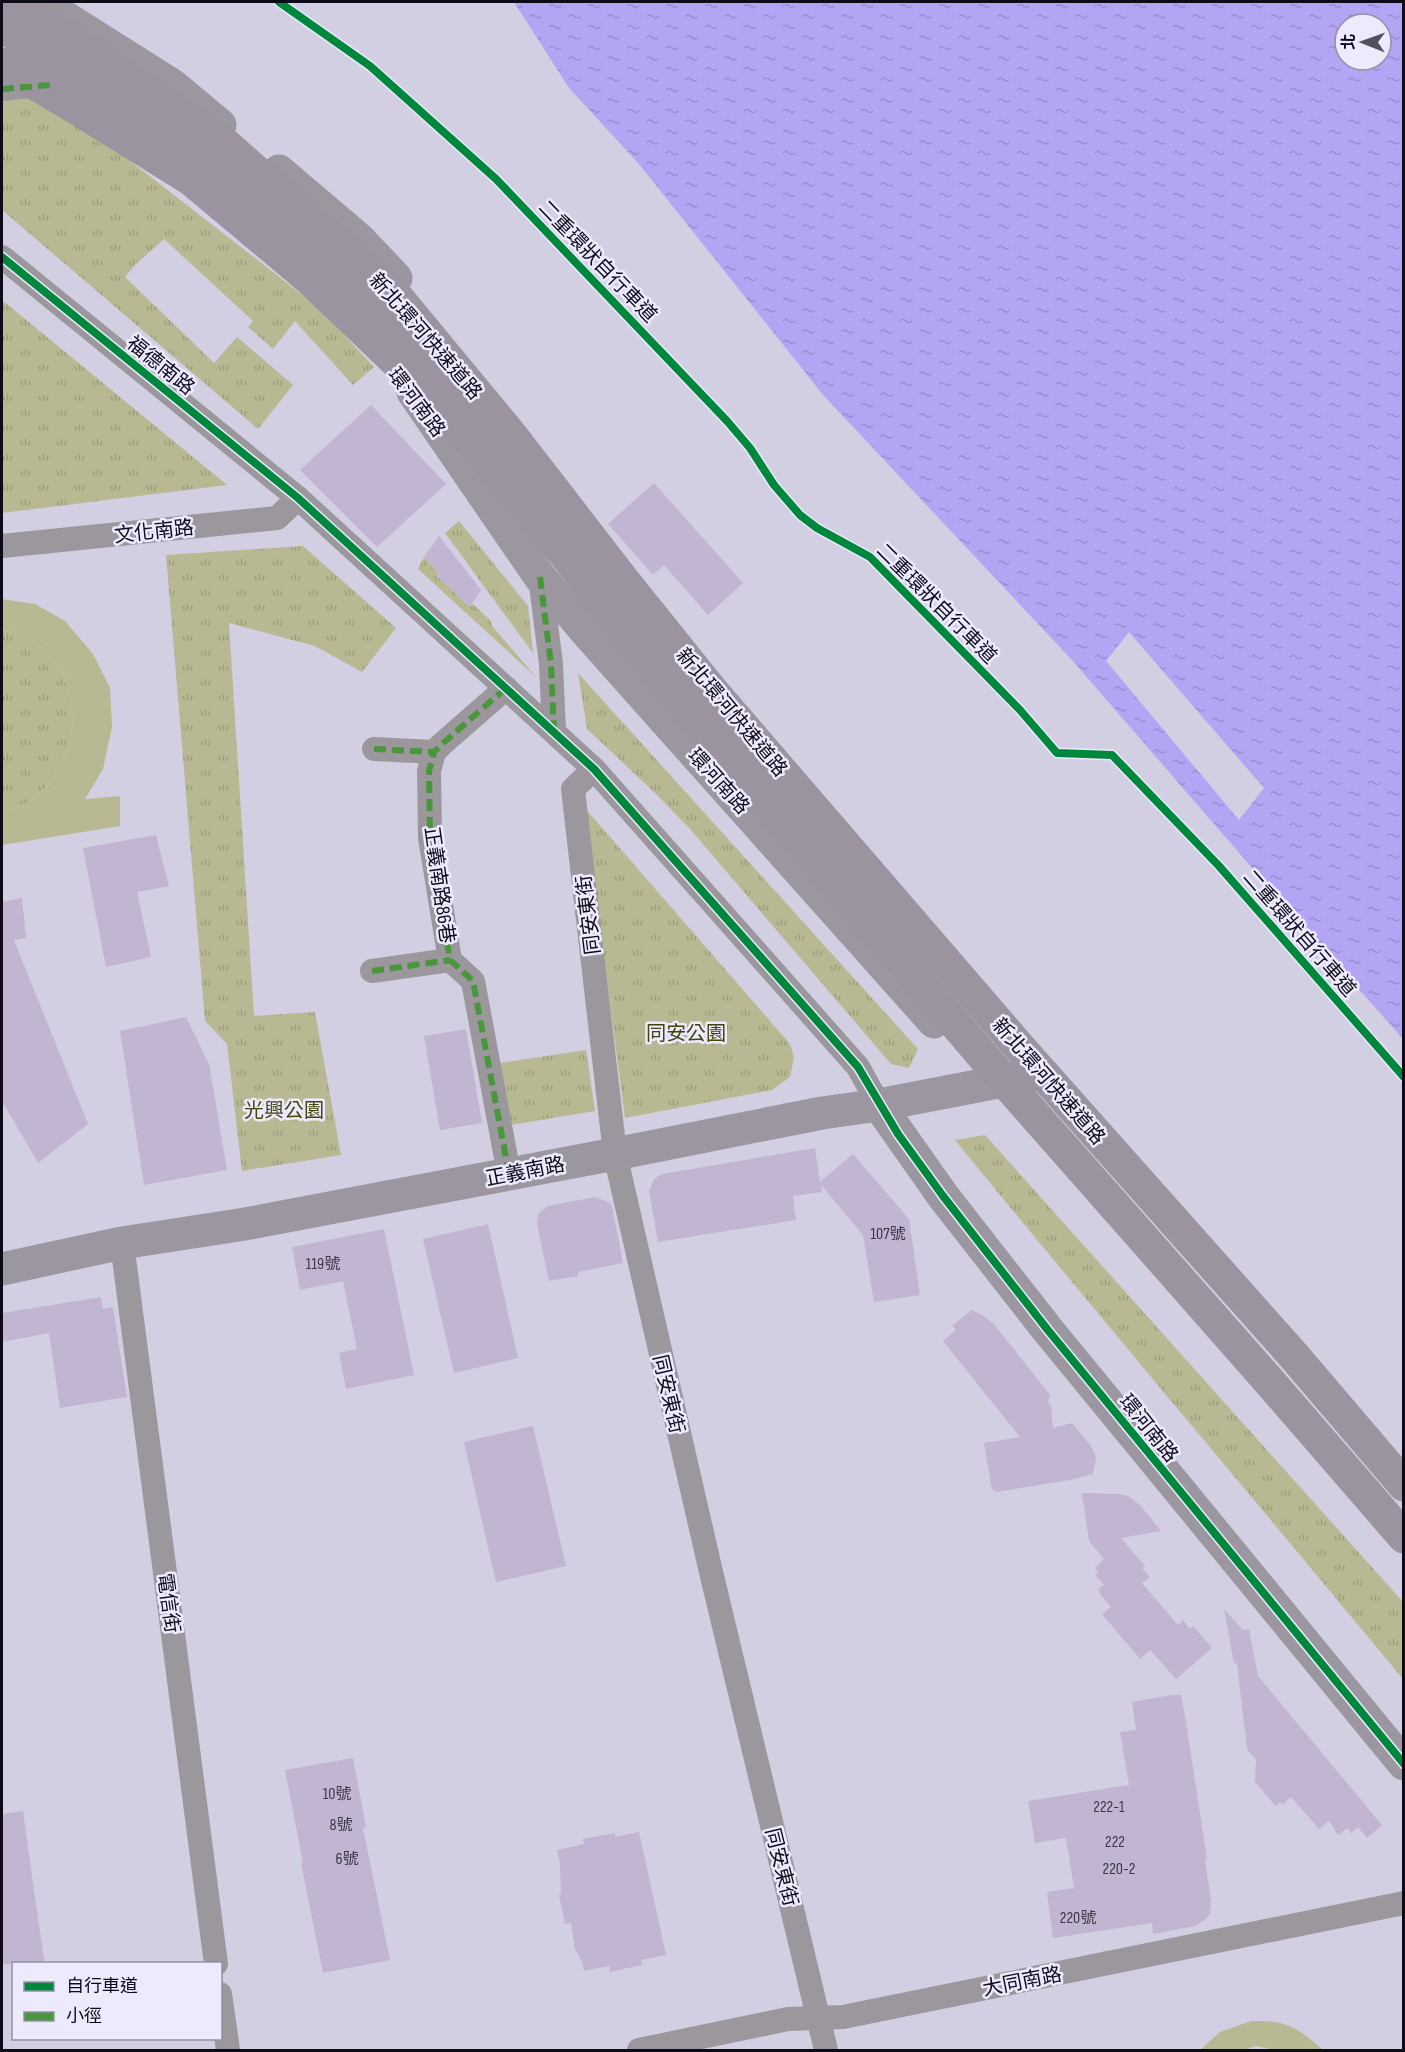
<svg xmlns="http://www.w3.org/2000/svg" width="1405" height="2052" viewBox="0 0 1405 2052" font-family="'Sofia Sans Condensed','Noto Sans TC',sans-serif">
  <defs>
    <pattern id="grass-tufts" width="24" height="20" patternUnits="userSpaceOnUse" patternTransform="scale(1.5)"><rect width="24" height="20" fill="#b8b992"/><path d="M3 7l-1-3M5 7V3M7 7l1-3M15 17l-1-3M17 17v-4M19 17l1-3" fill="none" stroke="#9d9e7d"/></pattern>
    <pattern id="water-ripples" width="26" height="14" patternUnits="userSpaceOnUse" patternTransform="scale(1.5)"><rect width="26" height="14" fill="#b3a4f4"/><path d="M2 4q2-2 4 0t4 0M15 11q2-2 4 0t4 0" fill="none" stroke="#998cd0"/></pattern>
  </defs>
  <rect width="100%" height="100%" fill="#d2cfe3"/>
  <g fill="url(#grass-tufts)">
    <path d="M 44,94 L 318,307 L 374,367 L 353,385 L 295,321 L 273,349 L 248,327 L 253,321 L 164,239 L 136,264 L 125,277 L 214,363 L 237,337 L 293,385 L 258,429 L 2,210 L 2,97 Z"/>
    <path d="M 2,300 L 227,485 L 2,513 Z"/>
    <path d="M 459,521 L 528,606 L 533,653 L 445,533 Z"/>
    <path d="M 303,546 L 396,628 L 362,672 L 315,646 L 229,623 L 254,1016 L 315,1012 L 341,1155 L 242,1171 L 227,1044 L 205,1021 L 166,555 Z"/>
    <path d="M 424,557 L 438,572 L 437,576 L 470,607 L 473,604 L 491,621 L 492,626 L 537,678 L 418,569 Z"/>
    <path d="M 2,629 L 37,643 L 62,673 L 74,708 L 70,746 L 53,781 L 29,802 L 2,814 Z"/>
    <path d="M 578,673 L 918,1049 L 909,1068 L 891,1064 L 690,829 L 654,792 L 587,729 Z"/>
    <path d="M 584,807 L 790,1044 L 794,1057 L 790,1077 L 772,1090 L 625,1118 Z"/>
    <path d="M 586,1050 L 595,1111 L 511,1125 L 500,1063 Z"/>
    <path d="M 985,1135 L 1403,1602 L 1403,1679 C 1254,1499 1103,1321 955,1140 Z"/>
  </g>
  <g fill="#b8b992">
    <path d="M 2,599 L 35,604 L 65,621 L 93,654 L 110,688 L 112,727 L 103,769 L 85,799 L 120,796 L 120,826 L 2,845 L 2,814 L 29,802 L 53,781 L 70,746 L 74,708 L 62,673 L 37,643 L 2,629 Z"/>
    <path d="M 1251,2021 C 1287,2020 1297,2027 1323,2050 L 1274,2050 L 1256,2046 L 1244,2050 L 1200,2050 L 1220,2032 Z"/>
  </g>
  <path fill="url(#water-ripples)" fill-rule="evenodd" d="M 514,2 L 1403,2 L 1403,1039 L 1279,899 L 1072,660 L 824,396 L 639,164 L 569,88 ZM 1345,24 L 1381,24 L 1381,60 L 1345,60 Z"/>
  <path fill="#d2cfe3" d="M 1129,632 L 1264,788 L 1239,820 L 1106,661 Z"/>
  <g fill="#c2b5d1">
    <path d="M 371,405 L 446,484 L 377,547 L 300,470 Z"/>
    <path d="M 654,483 L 743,583 L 708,615 L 664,565 L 653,575 L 608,524 Z"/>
    <path d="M 439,536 L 481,590 L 470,607 L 437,576 L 438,572 L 424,557 Z"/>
    <path d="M 156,835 L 169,886 L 137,892 L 151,957 L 106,967 L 83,848 Z"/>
    <path d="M 22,898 L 26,938 L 14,940 L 88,1124 L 38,1163 L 2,1101 L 2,902 Z"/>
    <path d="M 186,1017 L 209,1064 L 227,1170 L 144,1185 L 120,1031 Z"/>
    <path d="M 466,1029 L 482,1123 L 440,1130 L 424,1036 Z"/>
    <path d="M 815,1148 L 820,1182 L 853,1154 L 909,1219 L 920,1295 L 874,1302 L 863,1235 L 821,1185 L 822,1192 L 793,1196 L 796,1220 L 658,1242 L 649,1191 L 654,1179 L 662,1174 Z"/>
    <path d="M 595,1197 L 608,1202 L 612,1206 L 623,1263 L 578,1272 L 578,1276 L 549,1281 L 537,1224 L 538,1214 L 548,1206 Z"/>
    <path d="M 488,1224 L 518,1358 L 454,1373 L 423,1239 Z"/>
    <path d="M 384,1229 L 414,1375 L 346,1389 L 339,1353 L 357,1349 L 343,1281 L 300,1290 L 292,1247 Z"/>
    <path d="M 101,1297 L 103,1309 L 113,1307 L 127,1397 L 60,1408 L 49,1333 L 2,1342 L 2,1313 Z"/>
    <path d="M 972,1310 L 982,1315 L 994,1324 L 1050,1395 L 1048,1402 L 1051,1407 L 1053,1428 L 1072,1423 L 1091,1446 L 1096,1458 L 1093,1474 L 1070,1480 L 1015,1489 L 995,1492 L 994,1489 L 992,1490 L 984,1443 L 1020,1437 L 943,1341 L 956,1330 L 952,1326 Z"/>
    <path d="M 533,1426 L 566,1566 L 496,1582 L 464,1442 Z"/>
    <path d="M 1082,1493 L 1118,1494 L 1128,1496 L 1140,1505 L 1161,1531 L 1121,1538 L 1145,1566 L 1142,1568 L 1150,1577 L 1142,1583 L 1178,1625 L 1183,1620 L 1190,1629 L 1193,1626 L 1212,1648 L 1176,1679 L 1150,1650 L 1140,1659 L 1102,1614 L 1111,1607 L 1099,1593 L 1100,1591 L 1098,1589 L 1104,1585 L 1095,1575 L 1098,1572 L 1095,1568 L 1104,1559 L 1089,1541 Z"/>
    <path d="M 1224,1609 L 1243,1630 L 1249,1629 L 1258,1676 L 1382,1825 L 1367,1838 L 1358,1827 L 1351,1833 L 1347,1828 L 1338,1835 L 1329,1821 L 1319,1829 L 1291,1797 L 1282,1805 L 1280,1802 L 1276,1806 L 1255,1782 L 1256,1760 L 1247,1749 L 1237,1663 L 1234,1664 Z"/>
    <path d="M 1172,1695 L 1181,1695 L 1186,1722 L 1207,1859 L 1205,1860 L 1211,1900 L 1210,1913 L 1207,1918 L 1195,1926 L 1153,1934 L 1152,1923 L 1053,1938 L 1047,1892 L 1074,1888 L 1066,1838 L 1035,1843 L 1028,1801 L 1129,1785 L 1120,1732 L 1136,1730 L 1132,1702 Z"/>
    <path d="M 353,1758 L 366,1827 L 363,1828 L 390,1960 L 323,1973 L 301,1863 L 303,1863 L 285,1770 Z"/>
    <path d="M 23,1811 L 37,1912 L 45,1964 L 2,1964 L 2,1814 Z"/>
    <path d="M 639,1832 L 666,1955 L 641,1960 L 642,1965 L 610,1972 L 609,1966 L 584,1971 L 582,1961 L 575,1949 L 571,1923 L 565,1924 L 559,1895 L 561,1895 L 560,1864 L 557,1850 L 584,1844 L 583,1839 L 615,1833 L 615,1837 Z"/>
  </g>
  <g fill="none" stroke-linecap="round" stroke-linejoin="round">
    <g stroke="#9b979d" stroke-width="24">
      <path d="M 2,89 L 41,85"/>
      <path d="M 2,257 L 298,498 L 594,769 L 858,1067 L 879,1105"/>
      <path d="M 2,546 L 277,518 L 298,498"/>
      <path d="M 540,577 L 551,664 L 554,732"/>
      <path d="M 506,688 L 442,744 L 434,752 L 429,771 L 430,838 L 450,960 L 473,981 L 509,1174"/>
      <path d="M 374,749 L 434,752"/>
      <path d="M 594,769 L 573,789 L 615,1154 L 711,1572 L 826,2050"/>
      <path d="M 372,971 L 450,960"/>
      <path d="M 122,1243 L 216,1964"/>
      <path d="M 220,1994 L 228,2050"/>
      <path d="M 639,2050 L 788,2019 L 843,2017 L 1404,1903"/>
    </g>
    <g stroke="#9b96a0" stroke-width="33">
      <path d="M 55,11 L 172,85 L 220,125"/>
      <path d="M 279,171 L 359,239 L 396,278"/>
      <path d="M 413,392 L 540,577 L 590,636 L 934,1022"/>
      <path d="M 879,1105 L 943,1196 L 1047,1329 L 1404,1764"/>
      <path d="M 2,1269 L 122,1243 L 245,1224 L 615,1154 L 822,1113 L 879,1105 L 1029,1076"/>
    </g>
    <path stroke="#9b94a0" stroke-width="33" d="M 2,26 L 182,139 L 288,227 L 381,313 L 467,407 L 536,494"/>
    <g stroke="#9b94a0" stroke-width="33">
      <path d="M 8,2 L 49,25 L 219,139 L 391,290 L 511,435 L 623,580 L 713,692 L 1020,1048 L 1294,1356 L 1404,1485"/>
      <path d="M 2,64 L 73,106 L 192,180 L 310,279 L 425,389 L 526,505 L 690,712 L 994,1069 L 1268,1380 L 1404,1537"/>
    </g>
    <g stroke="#49963d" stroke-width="6" stroke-dasharray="12 6" stroke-linecap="butt">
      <path d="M 2,89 L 50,85"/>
      <path d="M 540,577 L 551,664 L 554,732"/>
      <path d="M 506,688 L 442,744 L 434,752 L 429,771 L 430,838 L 450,960 L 473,981 L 509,1174"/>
      <path d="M 374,749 L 434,752"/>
      <path d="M 372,971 L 450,960"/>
    </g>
    <defs>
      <g id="cycleway">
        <path d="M 279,2 L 370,66 L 496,179 L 727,421 L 750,448 L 774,485 L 800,515 L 817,528 L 870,557 L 1020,710 L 1057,753 L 1112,755 L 1219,866 L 1404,1077"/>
        <path d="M 2,257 L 298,498 L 594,769 L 858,1067 L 898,1134 L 943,1196 L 1047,1329 L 1404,1764"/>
      </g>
    </defs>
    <use href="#cycleway" stroke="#edeafd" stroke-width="11"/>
    <use href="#cycleway" stroke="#00873e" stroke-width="8"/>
  </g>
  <g text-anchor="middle" stroke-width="5" stroke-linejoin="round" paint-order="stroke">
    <g font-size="16" fill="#3a3646">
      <text x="888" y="1239">107號</text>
      <text x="323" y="1269">119號</text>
      <text x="337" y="1799">10號</text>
      <text x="1109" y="1812">222-1</text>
      <text x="341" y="1830">8號</text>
      <text x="1115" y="1847">222</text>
      <text x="347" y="1864">6號</text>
      <text x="1119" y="1874">220-2</text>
      <text x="1078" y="1923">220號</text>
    </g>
    <g font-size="20" fill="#0d0b17" stroke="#edeafd">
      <text transform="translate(598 261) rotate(46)" y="7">二重環狀自行車道</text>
      <text transform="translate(426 336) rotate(49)" y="7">新北環河快速道路</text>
      <text transform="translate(161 365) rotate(39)" y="7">福德南路</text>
      <text transform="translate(417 402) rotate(53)" y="7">環河南路</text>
      <text transform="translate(154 531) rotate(-6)" y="7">文化南路</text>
      <text transform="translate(937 603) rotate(45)" y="7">二重環狀自行車道</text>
      <text transform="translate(732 712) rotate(50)" y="7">新北環河快速道路</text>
      <text transform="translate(719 781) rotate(48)" y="7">環河南路</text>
      <text transform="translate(440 885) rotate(82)" y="7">正義南路86巷</text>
      <text transform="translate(588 915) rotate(-97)" y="7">同安東街</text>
      <text transform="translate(1300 933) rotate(49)" y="7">二重環狀自行車道</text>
      <text transform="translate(1049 1081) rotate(49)" y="7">新北環河快速道路</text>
      <text transform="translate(525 1171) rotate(-11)" y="7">正義南路</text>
      <text transform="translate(669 1394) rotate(77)" y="7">同安東街</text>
      <text transform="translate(1149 1428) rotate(51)" y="7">環河南路</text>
      <text transform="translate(169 1603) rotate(82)" y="7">電信街</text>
      <text transform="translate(782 1867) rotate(76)" y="7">同安東街</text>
      <text transform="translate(1022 1981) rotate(-11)" y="7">大同南路</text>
    </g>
    <g font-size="20" fill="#42440d" stroke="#edeafd">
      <text x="686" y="1040">同安公園</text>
      <text x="284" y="1117">光興公園</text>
    </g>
  </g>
  <rect width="1405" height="2052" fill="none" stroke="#0d0b17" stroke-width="6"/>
  <rect x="12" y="1962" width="210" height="78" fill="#edeafd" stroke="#9391a1" stroke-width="1.5"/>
  <rect x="24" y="1982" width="30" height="9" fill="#00873e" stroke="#9391a1" stroke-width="1.5"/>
  <text x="66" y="1992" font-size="18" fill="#0d0b17">自行車道</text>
  <rect x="24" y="2012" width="30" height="9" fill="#49963d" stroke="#9391a1" stroke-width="1.5"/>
  <text x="66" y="2022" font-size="18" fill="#0d0b17">小徑</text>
  <g transform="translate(1363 42) rotate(271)"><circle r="28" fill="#edeafd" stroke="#9391a1" stroke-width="1.5"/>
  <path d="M0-4.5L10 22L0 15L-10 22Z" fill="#52505e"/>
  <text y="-9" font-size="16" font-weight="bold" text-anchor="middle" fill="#0d0b17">北</text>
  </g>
</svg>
